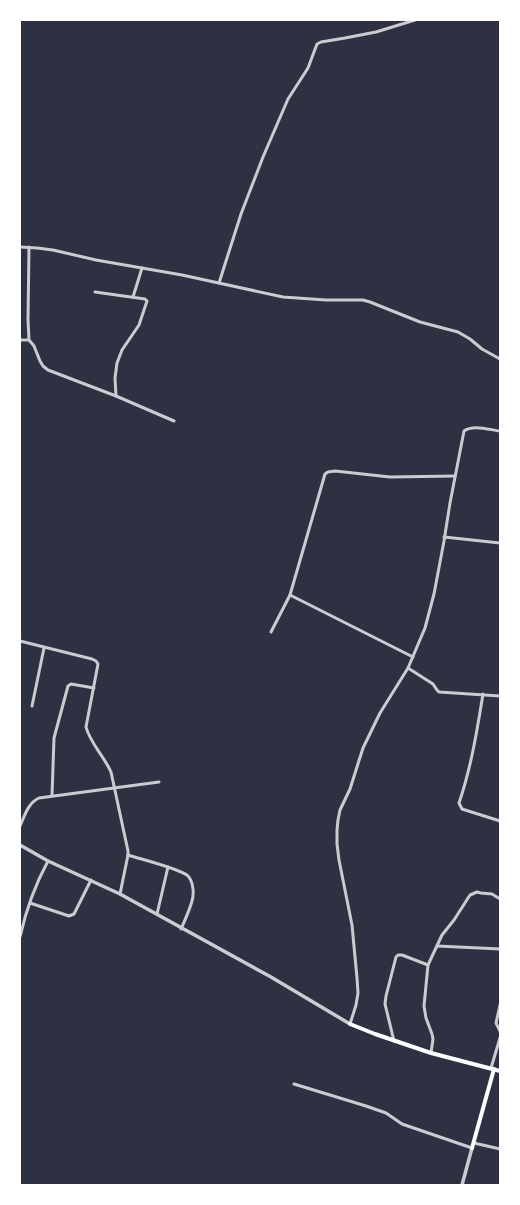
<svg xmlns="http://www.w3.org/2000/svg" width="520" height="1205" viewBox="0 0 520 1205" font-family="Mulish,sans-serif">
  <rect width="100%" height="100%" fill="#2d3142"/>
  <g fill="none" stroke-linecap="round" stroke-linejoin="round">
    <g stroke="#caccd0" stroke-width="3">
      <path d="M 20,247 L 37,248 L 53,250 L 96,260 L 182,275 L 283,297 L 326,300 L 363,300 L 370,302 L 420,322 L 458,332 L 470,339 L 482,349 L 500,359"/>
      <path d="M 29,247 L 28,320 L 29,340 L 34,346 L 40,361 L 43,366 L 48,370 L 116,396 L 174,421"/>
      <path d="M 219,283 L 241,214 L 263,157 L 288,99 L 308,68 L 317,44 L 321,42 L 345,38 L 376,32 L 415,20"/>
      <path d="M 95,292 L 145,299 L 147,301 L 139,325 L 122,350 L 117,363 L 115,378 L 116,396"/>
      <path d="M 133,297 L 142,268"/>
      <path d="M 20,340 L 29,340"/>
      <path d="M 444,537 L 500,543"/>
      <path d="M 271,632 L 290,595"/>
      <path d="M 20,641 L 92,659 L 96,661 L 98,664 L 86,727 C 90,743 104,756 111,772 L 128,851 L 128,855 L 120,894"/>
      <path d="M 413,657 L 290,595 L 325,474 L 328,472 L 335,471 L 390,477 L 455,476"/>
      <path d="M 408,668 L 433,684 L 437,690 L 439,692 L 500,696"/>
      <path d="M 483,694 C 477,731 471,768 459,803 L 462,809 L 500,821"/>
      <path d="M 32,706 L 44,648"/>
      <path d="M 52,796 L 54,738 L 68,686 L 71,684 L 94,688"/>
      <path d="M 20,826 C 25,815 28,803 39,798 L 159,782"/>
      <path d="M 128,855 C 140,859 181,869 188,876 C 192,880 194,890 193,896 C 192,905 185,920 181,929"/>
      <path d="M 30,903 L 69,916 L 74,914 L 91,880"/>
      <path d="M 157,914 L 168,867"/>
      <path d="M 20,937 C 26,910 35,885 48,861"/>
      <path d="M 437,946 L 500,949"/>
      <path d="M 500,1005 L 496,1023 L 500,1031"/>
      <path d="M 350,1024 L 356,1005 L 358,993 L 357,978 L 352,925 L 339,860 L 337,844 L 337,830 L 338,820 L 340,810 L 350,789 L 363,748 L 380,713 L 408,668 L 425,628 L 434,594 L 444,541 L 450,503 L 464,431 C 473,424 490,430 500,431"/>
      <path d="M 394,1041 L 385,1004 L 386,996 L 396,957 L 398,955 L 402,955 L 428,965"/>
      <path d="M 431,1053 L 433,1039 L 432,1034 L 426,1018 L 424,1006 L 428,965 L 442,935 L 454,920 L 470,895 L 477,892 L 481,893 L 492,894 L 500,899"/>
      <path d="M 491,1068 L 500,1038"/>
      <path d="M 294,1084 L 366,1106 L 386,1113 L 402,1124 L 472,1148"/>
      <path d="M 474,1143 L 500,1149"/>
    </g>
    <g stroke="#caccd0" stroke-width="3.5">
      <path d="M 20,845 L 48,861 L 120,894 L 271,977 L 350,1024"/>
      <path d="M 462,1185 L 472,1148"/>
    </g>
    <g stroke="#fff" stroke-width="4">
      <path d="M 350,1024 L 375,1034 L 431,1053 L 500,1071"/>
      <path d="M 472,1148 L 494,1069"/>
    </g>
  </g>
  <rect width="520" height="1205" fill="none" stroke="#ffffff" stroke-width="42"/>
</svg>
